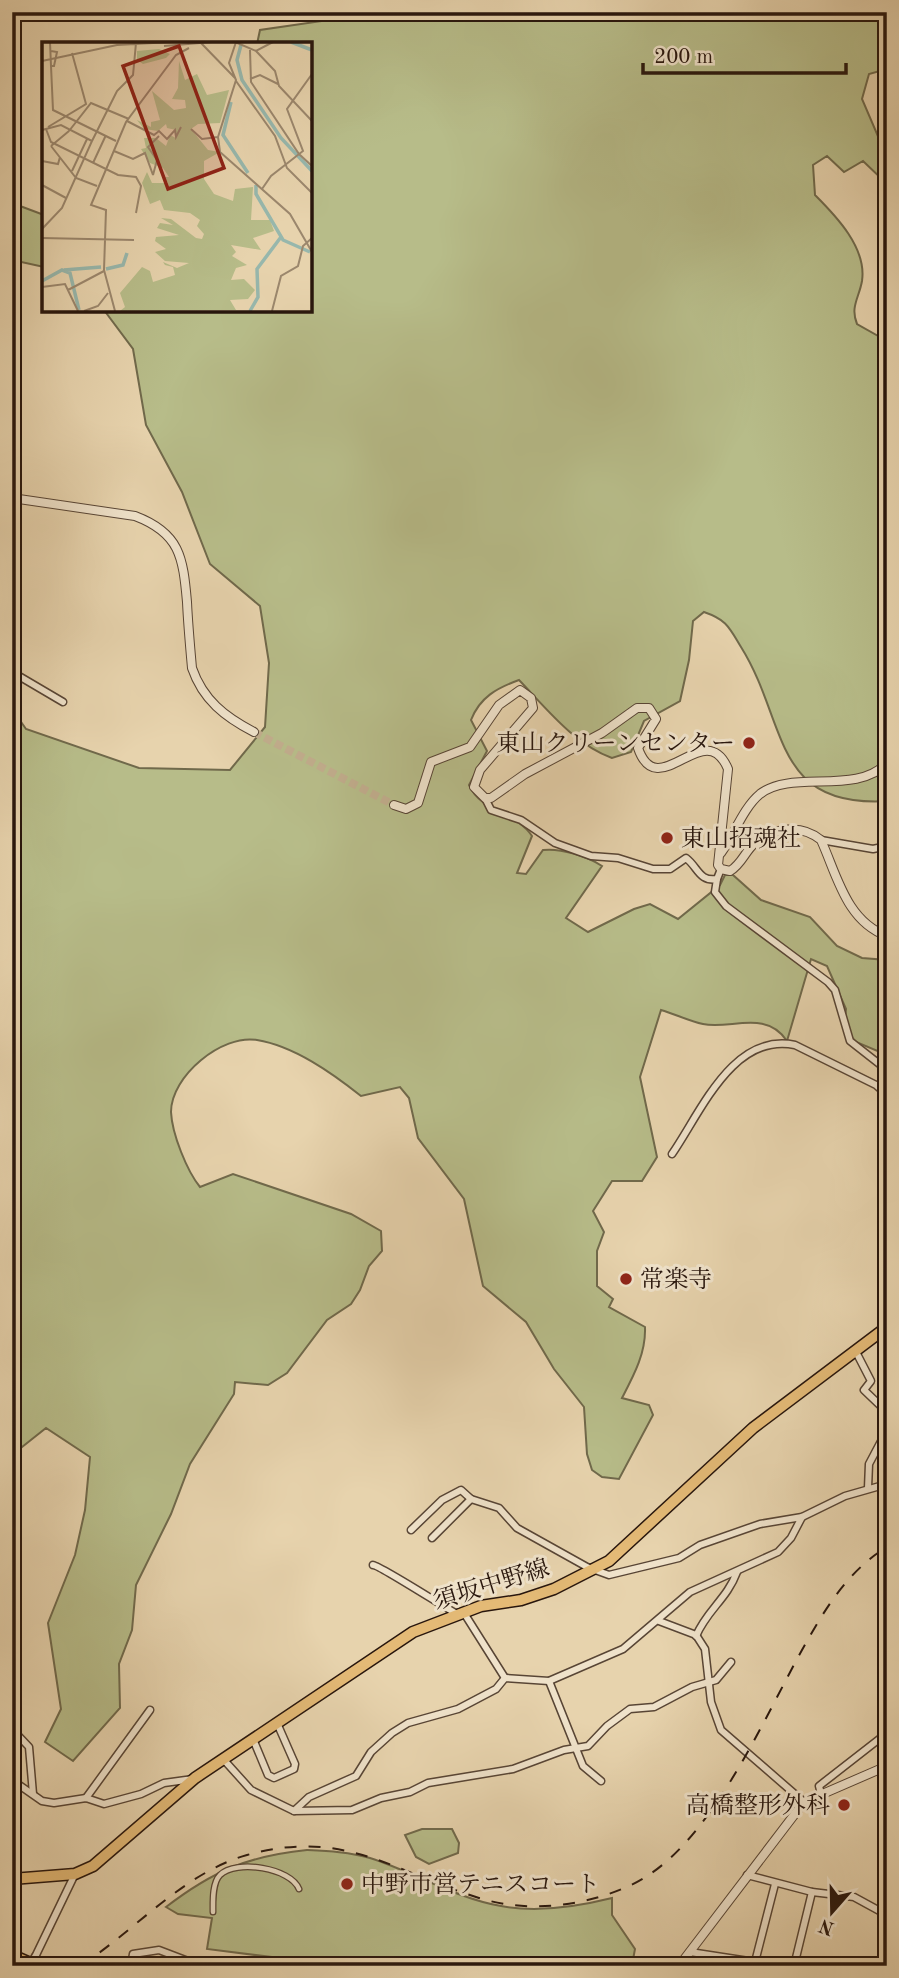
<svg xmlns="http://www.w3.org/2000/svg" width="899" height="1978" viewBox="0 0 899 1978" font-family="'Old Standard TT','Noto Serif JP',serif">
  <rect width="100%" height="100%" fill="#e7d3ad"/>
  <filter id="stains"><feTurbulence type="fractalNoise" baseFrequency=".00286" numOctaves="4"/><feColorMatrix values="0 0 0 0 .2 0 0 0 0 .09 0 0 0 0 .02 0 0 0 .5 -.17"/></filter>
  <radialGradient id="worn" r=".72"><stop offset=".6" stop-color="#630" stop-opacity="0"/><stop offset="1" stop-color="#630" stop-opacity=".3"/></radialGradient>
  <g fill="#b7bc89" stroke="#70694b" stroke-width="2">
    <path d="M 336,12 L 887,12 L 887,69 L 869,74 L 862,99 L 880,141 L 887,150 L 887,184 L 863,161 L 844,172 L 827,156 L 813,165 L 815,195 C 836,216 867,248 862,281 C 859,298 850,307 857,324 L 887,341 L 887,801 C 771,808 788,722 741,647 C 729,627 727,620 704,612 L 693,621 L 689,660 L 680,701 L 644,721 L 631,752 L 612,758 C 574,744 547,709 519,680 C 497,688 480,697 471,720 L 487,751 L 469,785 C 481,812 516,812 532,836 L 517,873 L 526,874 L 543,850 C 561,848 587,856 602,866 L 566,918 L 588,932 L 634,909 L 650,904 L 678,919 L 720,885 L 725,875 L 733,875 L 761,900 L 810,917 L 837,946 L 862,958 L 887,960 L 887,1055 L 856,1042 L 844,1029 L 846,1009 L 827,966 L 811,959 L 787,1041 C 766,1009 730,1030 703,1024 C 689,1021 675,1014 661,1010 L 640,1077 L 657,1157 L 642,1181 L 612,1181 L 593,1211 L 604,1232 L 597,1251 L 597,1286 L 613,1299 L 609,1307 L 645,1327 C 646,1353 634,1375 622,1398 L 649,1405 L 653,1415 L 619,1479 L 602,1477 L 592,1470 L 587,1454 L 584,1407 L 554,1369 L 526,1322 L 483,1286 L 464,1199 L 418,1138 L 409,1098 L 400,1087 L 361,1096 C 332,1073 294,1046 257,1040 C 222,1034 171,1076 171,1112 C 172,1134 187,1171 200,1187 L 233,1174 L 351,1214 L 381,1231 L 382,1251 L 369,1266 L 360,1290 L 351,1304 L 327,1320 L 287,1373 L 268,1385 L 235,1382 L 234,1394 L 190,1464 L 171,1514 L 136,1585 L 132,1630 L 119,1664 L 120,1708 L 73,1761 L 45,1742 L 61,1709 L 48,1623 L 75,1555 L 85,1510 L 90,1457 L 46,1428 L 12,1455 L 12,709 L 26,729 L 139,768 L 230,770 L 265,727 L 269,663 L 260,606 L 210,564 L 182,492 L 146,425 L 133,349 L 104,310 L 310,310 L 310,44 L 257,44 L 260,30 L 336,19 Z"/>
    <path d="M 12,203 L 44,215 L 44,267 L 12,260 Z"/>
    <path d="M 422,1829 L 452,1829 L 459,1843 L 458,1853 L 429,1864 L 416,1857 L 405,1835 Z"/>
    <path d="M 307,1850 C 328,1851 350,1852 370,1858 C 414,1872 455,1898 501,1906 C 538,1913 576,1907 612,1898 L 612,1915 L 635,1949 L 632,1965 L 634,1966 L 287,1966 L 287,1959 L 207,1949 L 212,1918 L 178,1914 L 166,1907 C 213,1871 248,1856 307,1850 Z"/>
  </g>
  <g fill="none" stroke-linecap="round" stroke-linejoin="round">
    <path stroke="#c1ad8d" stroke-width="8" stroke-dasharray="8 4" stroke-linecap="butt" d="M 254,732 L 394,805"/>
    <defs>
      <path id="pedestrian" d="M 213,1912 C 213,1902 212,1883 220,1875 C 236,1859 291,1868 299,1889"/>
      <g id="minor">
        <path d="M 12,672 L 63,702"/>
        <path d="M 485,798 L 491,810 L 521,820 L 555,843 L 591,856 L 618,858 L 653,869 L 670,869 L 686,858 C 698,867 699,882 717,879 L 721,869"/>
        <path d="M 821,840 L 873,849 L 887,846"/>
        <path d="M 717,879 L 715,892 L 726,906 L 828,982 L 835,990 L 850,1041 L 887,1070"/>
        <path d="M 672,1154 C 701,1112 733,1032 795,1045 L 876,1085 L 887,1095"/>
        <path d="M 855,1350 L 871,1381 L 864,1390 L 887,1412"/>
        <path d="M 868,1488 L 869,1464 L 887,1430"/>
        <path d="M 411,1530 L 442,1500 L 461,1490 L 471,1499"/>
        <path d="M 432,1538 L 471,1499 L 499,1508 L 517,1528 L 587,1567 L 609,1575 L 679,1558 L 700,1545 L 760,1524 L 802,1517 L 845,1496 L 887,1484"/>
        <path d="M 373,1565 C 379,1565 444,1607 457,1614"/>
        <path d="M 464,1613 L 505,1678"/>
        <path d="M 659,1621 L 696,1635 L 705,1649 L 711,1702 L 721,1730 L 804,1802"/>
        <path d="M 696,1636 C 707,1610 727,1599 737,1572"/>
        <path d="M 549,1681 L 583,1766 L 601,1781"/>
        <path d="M 12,1729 L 29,1747 L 33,1794"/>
        <path d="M 253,1739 L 268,1775 L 274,1778 L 294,1769 L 295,1764 L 277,1723"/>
        <path d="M 224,1760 L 251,1790 L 294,1811 L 352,1810 L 381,1798 L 410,1792 L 428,1783 L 513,1769 L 564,1750 L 588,1746 L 607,1726 L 630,1709 L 654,1707 L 692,1687 L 716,1680 L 731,1662"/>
        <path d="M 12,1780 L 42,1801 L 54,1803 L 86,1798 L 104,1804 L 141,1794 L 164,1783 L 193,1779"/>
        <path d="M 821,1794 L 819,1786 L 887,1733"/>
        <path d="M 86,1798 L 150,1710"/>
        <path d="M 294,1811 L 309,1797 L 356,1776 L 371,1752 L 392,1733 L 408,1723 L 458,1709 L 496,1689 L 505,1678 L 549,1681 L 623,1649 L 690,1592 L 778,1552 L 791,1538 L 802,1517"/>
        <path d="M 12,1860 L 16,1852"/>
        <path d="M 747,1875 L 812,1892 L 854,1897 L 887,1915"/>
        <path d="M 690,1952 L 755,1962 L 775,1884"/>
        <path d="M 36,1955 L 75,1874"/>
        <path d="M 131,1966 L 133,1954 L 159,1950 L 201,1966"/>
        <path d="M 794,1966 L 812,1892"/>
        <path d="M 882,1966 L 887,1947"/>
      </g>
      <g id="tertiary">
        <path d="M 12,498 L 135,516 C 180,533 183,557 187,602 C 188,624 190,646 192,668 C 203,700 225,717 254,732"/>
        <path d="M 394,805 L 406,809 L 418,803 L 431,762 L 470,747 L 499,705 L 520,690 L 531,698 L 533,708 L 480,770 L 474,787 L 485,798 L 491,798 L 525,774 L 602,733 L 637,708 L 649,708 L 656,719 L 638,748 C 658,806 705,714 728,769 L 718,865 L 721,869 L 730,871 C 742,864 745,851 755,843 C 775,827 802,824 821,840 C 837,875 846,921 887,936"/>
        <path d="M 721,853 C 734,835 743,808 760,794 C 792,769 856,796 887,763"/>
        <path d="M 679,1966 L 804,1802 L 887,1766"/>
      </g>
      <path id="primary" d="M 12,1879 L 75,1874 L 93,1866 L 195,1778 L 413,1632 L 481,1606 L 521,1600 L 554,1589 L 609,1561 L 753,1428 L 887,1327"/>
      <path id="trunk" d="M 12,1955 L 37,1966"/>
    </defs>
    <use href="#pedestrian" stroke="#584535" stroke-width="7"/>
    <use href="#minor" stroke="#584535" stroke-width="9"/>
    <use href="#tertiary" stroke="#584535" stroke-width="10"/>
    <use href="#primary" stroke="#28160d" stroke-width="13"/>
    <use href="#trunk" stroke="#28160d" stroke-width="13"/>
    <use href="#pedestrian" stroke="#efe2ca" stroke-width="4.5"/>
    <use href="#minor" stroke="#efe2ca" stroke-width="6"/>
    <use href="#tertiary" stroke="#efe2ca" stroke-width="8"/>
    <use href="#primary" stroke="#e4ba76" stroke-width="10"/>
    <use href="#trunk" stroke="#e4ba76" stroke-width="10"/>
    <path stroke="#28160d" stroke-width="2" stroke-dasharray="12 12" stroke-linecap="butt" d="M 80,1966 C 135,1931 183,1873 247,1855 C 344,1828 392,1871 479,1898 C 528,1913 582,1907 629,1886 C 710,1850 763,1718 806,1643 C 826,1607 850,1569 887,1547"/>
    <defs>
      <path id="minor-bridge" d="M 29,1966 L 36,1955"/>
    </defs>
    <use href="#minor-bridge" stroke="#584535" stroke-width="9" stroke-linecap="butt"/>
    <use href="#minor-bridge" stroke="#efe2ca" stroke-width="6"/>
  </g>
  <g fill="#8f2418" stroke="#efe2ca" stroke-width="2.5">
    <circle cx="749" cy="743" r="7"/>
    <circle cx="667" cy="838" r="7"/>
    <circle cx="626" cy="1279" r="7"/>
    <circle cx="844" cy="1805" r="7"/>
    <circle cx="347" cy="1884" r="7"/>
  </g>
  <g text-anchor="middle" stroke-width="6" stroke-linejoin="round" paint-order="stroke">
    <g font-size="24" fill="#28160d" stroke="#efe2ca" text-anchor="start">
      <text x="735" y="751" text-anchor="end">東山クリーンセンター</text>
      <text x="681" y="846">東山招魂社</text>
      <text x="640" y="1287">常楽寺</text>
      <text x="830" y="1813" text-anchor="end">高橋整形外科</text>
      <text x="361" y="1892">中野市営テニスコート</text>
    </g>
    <g font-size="24" fill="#28160d" stroke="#efe2ca">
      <text transform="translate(491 1584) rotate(-17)" y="8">須坂中野線</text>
    </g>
  </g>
  <g transform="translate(42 42)">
    <rect width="270" height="270" fill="#e7d3ad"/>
    <path d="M 117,7 L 128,12 L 124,16 L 101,22 L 95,18 L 95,9 ZM 137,19 L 143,38 L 155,32 L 165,53 L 187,48 L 178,81 L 156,82 L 149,87 L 166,108 L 178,110 L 162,119 L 162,137 L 172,152 L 191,159 L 193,147 L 211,145 L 209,178 L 228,178 L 232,189 L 211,196 L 219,208 L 189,203 L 194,210 L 190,214 L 205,223 L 194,226 L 189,238 L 202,237 L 213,248 L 206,257 L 188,258 L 194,268 L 78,269 L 83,265 L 78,251 L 100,225 L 108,229 L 111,240 L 133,233 L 131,225 L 123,223 L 121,220 L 135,226 L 147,221 L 123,219 L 113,210 L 124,207 L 113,199 L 114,195 L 137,193 L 115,186 L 118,181 L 131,183 L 119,176 L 129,177 L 154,196 L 160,197 L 162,192 L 155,184 L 158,178 L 148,171 L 122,168 L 118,158 L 108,162 L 100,141 L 105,130 L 110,141 L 126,141 L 120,135 L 127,135 L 121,126 L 108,121 L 99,107 L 104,106 L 102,96 L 114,96 L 124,104 L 128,93 L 134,96 L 134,88 L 125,86 L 124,82 L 116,89 L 102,87 L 95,78 L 109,85 L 109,80 L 118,78 L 110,49 L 132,68 L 144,66 L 143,58 L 130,57 L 136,46 Z" fill="#b7bc89"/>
    <path fill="none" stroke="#97b7ac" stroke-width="3.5" d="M 249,0 L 270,8M 199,3 L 195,18 L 200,38 L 239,96 L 270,129M 189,60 L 181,93 L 206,131M 214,143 L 214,152 L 241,198 L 268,210M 64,227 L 81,223 L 85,211M 22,228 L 59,225M 0,239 L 20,228 L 28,231 L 37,268M 208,269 L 216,255 L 215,227 L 239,195"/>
    <path fill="none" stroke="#9b876d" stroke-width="2" d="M 8,0 L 9,24 L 12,24 L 15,10 L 9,9M 193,0 L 214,9 L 231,0M 194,0 L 187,21 L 194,38 L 176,95 L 178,110 L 248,172 L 270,210M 159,1 L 193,36M 122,4 L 170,0M 208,8 L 209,40 L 257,112 L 270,124M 214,9 L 233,29 L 237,44 L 270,79M 0,19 L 75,3 L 129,0M 9,24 L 11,68 L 74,99M 208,37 L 218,33 L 236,42M 194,39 L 233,94 L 245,126 L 270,151M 85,79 L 112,93 L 117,89 L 125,97 L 133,88 L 134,95 L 139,85M 6,85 L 44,62 L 30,11M 4,87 L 9,100 L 76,133 L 94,135 L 99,144 L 94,171M 149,87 L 160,97 L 176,95M 0,88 L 19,83 L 50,99 L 20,166 L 0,187M 27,89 L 49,61 L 87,77M 50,99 L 75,49 L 91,33 L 94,1M 9,104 L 34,136 L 55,144M 9,104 L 27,89M 72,109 L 91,117 L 103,111 L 111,133M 0,119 L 16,122 L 18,115M 51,121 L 64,93M 30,129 L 45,97M 111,133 L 115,118 L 106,105 L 117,94M 0,143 L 24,156M 220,147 L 229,134 L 261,109 L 245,67 L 270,32M 0,196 L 92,198M 0,245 L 23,242 L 36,269M 26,248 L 62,229M 42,269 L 56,264 L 66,251M 73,269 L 62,228 L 64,168 L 49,163 L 84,80 L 134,13 L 147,6M 230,269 L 239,234 L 256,224 L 261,204 L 270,196"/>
    <path fill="#8f2418" fill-opacity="0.15" stroke="#8f2418" stroke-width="3.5" d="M 137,4 L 182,126 L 126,147 L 81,24 Z"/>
    <rect width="270" height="270" fill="none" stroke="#28160d" stroke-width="3.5"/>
  </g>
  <rect width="899" height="1978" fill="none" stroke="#e7d3ad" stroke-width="42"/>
  <rect x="14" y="14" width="871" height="1950" fill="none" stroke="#28160d" stroke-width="3.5"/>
  <rect x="21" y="21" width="857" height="1936" fill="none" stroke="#28160d" stroke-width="2"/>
  <g transform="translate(832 1912) rotate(200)" stroke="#efe2ca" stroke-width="5" paint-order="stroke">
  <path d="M0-5L12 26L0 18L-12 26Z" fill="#28160d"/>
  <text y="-10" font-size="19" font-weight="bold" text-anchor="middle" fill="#28160d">N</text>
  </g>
  <path d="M643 63v10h203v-10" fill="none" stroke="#28160d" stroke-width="3.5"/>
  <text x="654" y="63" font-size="21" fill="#28160d" stroke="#efe2ca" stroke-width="5" paint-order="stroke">200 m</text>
  <rect width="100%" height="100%" filter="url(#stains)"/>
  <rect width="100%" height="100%" fill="url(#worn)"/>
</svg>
